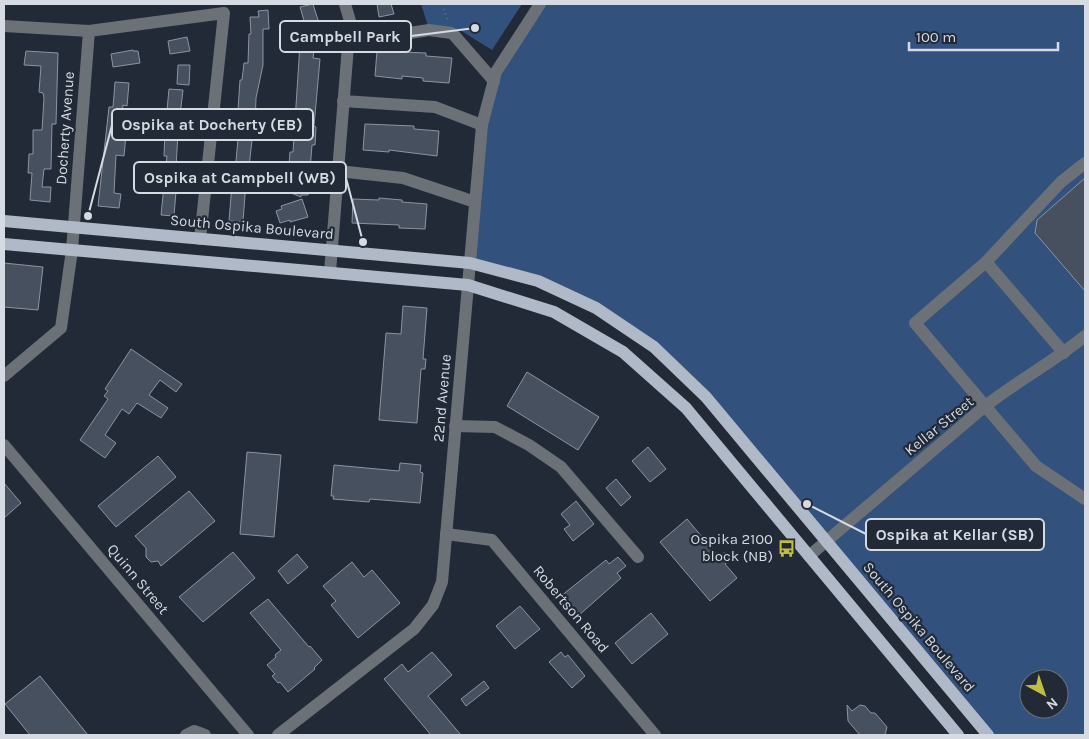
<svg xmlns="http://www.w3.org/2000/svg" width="1089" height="739" viewBox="0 0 1089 739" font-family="Karla,sans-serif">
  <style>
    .green { fill: #33517d; fill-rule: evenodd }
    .building { fill: #47505e; stroke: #8a94a4 }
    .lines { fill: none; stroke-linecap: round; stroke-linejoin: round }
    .path { stroke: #6b737d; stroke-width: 2; stroke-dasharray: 1 4; stroke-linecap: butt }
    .minor { stroke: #6c7178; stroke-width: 12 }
    .major { stroke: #afb9c7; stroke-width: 12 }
    .labels { text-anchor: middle; stroke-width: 4.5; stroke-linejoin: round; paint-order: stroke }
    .street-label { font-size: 15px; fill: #d5dae3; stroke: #212a36 }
    .poi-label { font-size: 15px; fill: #d5dae3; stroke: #212a36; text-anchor: end }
    .leader { fill: none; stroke: #d5dae3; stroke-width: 2 }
    .callout-dot { fill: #d5dae3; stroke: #212a36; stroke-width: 2 }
    .callout { fill: #212a36; stroke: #d5dae3; stroke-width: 2 }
    .callout-label { font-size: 16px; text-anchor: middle; font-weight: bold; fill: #d5dae3 }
  </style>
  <rect width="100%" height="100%" fill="#212a36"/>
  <!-- green -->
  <g class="green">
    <polygon points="421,4 522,4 492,50 460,30 428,26"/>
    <path d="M542 4H1085V735H989L713 407 655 352 597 308 472 263 486 102ZM1029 679H1059V709H1029Z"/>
  </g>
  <!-- building -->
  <g class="building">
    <polygon points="313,4 318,20 313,58 320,59 314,126 316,127 315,145 312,145 308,195 301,195 301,197 276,187 277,185 294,187 295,166 289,166 290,152 293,152 300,44 302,33 304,33 305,24 300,7"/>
    <polygon points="377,4 391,4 394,14 379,17"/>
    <polygon points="268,10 269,29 263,29 263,65 256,98 255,126 258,126 257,140 252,140 249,167 247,167 243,222 229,221 233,172 235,172 238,139 235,138 236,125 237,125 240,80 242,80 244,63 248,63 249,34 251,34 250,17 259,17 258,11"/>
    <polygon points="187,37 190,51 170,54 168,41"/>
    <polygon points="133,50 133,51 138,51 140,63 113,67 111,54"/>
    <polygon points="26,51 58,53 56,124 52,124 51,169 44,169 42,187 51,187 50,202 30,200 32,173 28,173 29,154 33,154 33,130 42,130 44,98 43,93 39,92 41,66 24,65"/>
    <polygon points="377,51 426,53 426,56 452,58 449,83 423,81 423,78 402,76 402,79 375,76"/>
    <polygon points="178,65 190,65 189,85 177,84"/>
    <polygon points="115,82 129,83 127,106 123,105 120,135 126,135 124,156 116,155 114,193 121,194 119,208 98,206 109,107 113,107"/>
    <polygon points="169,89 183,90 178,133 176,167 178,167 174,216 161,215 167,156 164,156 165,130 161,130 162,120 166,121"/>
    <polygon points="365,124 414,126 414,129 439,131 437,156 389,150 389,152 363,150"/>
    <polygon points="1085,178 1085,291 1035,233 1037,220"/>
    <polygon points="379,198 402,200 402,202 427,204 425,229 399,228 399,225 352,223 353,199 379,200"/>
    <polygon points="302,199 308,217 290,222 290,220 280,223 276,211 282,209 281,206"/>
    <polygon points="4,263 43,267 38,310 4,307"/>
    <polygon points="403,306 427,308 423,359 426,359 425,369 421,369 417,423 379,420 386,333 401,334"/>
    <polygon points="131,349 182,384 176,392 160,380 149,395 168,408 161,418 137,403 129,414 122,409 105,435 116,443 105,458 80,440 108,399 104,396 108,391 105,389"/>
    <polygon points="527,372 599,417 578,450 507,406"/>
    <polygon points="648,447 666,469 650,482 632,461"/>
    <polygon points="247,452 281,455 274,537 240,534"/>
    <polygon points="158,456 176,477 116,527 98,506"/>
    <polygon points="400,463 421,465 420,472 423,473 420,503 370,499 369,502 333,499 334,496 331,496 334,465 399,471"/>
    <polygon points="616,479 631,497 621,506 606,488"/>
    <polygon points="4,483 21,503 4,518"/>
    <polygon points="189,491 215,521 161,566 158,561 151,562 146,557 146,548 135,536"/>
    <polygon points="576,501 594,524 573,541 564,529 570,525 561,514"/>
    <polygon points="687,519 719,557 725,552 731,559 725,564 737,578 710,601 660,542"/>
    <polygon points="233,552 255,578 203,622 179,597"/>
    <polygon points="297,554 308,567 288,584 278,571"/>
    <polygon points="618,557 626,566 617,573 621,578 578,616 561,596 606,560 609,564"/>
    <polygon points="352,562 364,577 372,570 400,603 358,638 331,605 336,601 323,586"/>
    <polygon points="268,599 309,647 310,646 322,660 314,668 315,669 288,692 280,682 278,683 272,676 275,674 267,665 276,657 275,655 281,650 250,613"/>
    <polygon points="520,606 540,629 515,649 496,626"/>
    <polygon points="651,613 668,634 632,664 615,643"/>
    <polygon points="432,652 452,675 428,696 461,735 431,735 384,679 402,664 408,672"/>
    <polygon points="561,652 565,657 568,655 585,676 572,688 549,662"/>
    <polygon points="40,676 88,735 30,735 5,704"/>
    <polygon points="484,681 489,688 466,706 461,699"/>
    <polygon points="847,705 852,711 860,705 865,706 871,713 875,713 887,727 885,735 860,735 848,721"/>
  </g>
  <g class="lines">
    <!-- path -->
    <polyline class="path" points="442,4 448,21"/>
    <!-- minor -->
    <g class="minor">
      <polyline points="4,26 89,31 224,13 200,239"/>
      <polyline points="349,28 368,31 404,31 410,33 429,30 451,33 454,35 494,81"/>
      <polyline points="343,101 435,107 482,125"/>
      <polyline points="338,171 403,178 475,202"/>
      <polyline points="986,262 1061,182 1085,163"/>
      <polyline points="330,272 350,21 345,4"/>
      <polyline points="1064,353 986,262 915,323 1036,466 1085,499"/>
      <polyline points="4,376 61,328 72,250 89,31"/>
      <polyline points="455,426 495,427 529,445 561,467 638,557"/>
      <polyline points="4,445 248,735"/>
      <polyline points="446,534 492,540 655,735"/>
      <path d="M809 556 984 407C1017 381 1053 362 1085 336"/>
      <polyline points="186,735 194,731 205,735"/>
      <polyline points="278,735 414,629 433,605 442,582 482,125 496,72 540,4"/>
    </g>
    <!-- major -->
    <g class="major">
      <polyline points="4,221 470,263 538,281 596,308 654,347 706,397 988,735"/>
      <polyline points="4,244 468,285 554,312 623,352 686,408 958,735"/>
    </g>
  </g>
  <!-- icons -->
  <defs>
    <symbol id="bus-bare" viewBox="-9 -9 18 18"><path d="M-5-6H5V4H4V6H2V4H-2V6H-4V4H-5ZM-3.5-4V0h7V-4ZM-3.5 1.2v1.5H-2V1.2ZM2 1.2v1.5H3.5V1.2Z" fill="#c0be41" stroke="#212a36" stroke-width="2.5" paint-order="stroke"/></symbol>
  </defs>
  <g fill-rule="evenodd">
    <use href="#bus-bare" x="774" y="536" width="25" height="25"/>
  </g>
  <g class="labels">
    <!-- street labels -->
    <g class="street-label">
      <text transform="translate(65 128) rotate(-86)" y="5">Docherty Avenue</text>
      <text transform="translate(252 227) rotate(5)" y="5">South Ospika Boulevard</text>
      <text transform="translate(442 398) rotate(-85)" y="5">22nd Avenue</text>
      <text transform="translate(939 426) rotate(-39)" y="5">Kellar Street</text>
      <text transform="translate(138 579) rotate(50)" y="5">Quinn Street</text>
      <text transform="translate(571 609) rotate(50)" y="5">Robertson Road</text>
      <text transform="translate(919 627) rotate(50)" y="5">South Ospika Boulevard</text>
    </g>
    <!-- poi labels -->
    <g class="poi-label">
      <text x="773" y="544">Ospika 2100<tspan x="773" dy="17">block (NB)</tspan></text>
    </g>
  </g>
  <!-- callouts -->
  <path class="leader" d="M475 28L411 36M88 216L112 125M363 242L346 178M807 504L866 534"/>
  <g class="callout-dot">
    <circle cx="475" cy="28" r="5"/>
    <circle cx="88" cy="216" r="5"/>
    <circle cx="363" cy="242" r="5"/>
    <circle cx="807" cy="504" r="5"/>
  </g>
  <g class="callout">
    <rect x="280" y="21" width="131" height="31" rx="5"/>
    <rect x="112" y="109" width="201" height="31" rx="5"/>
    <rect x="134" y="162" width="212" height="31" rx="5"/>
    <rect x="866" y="519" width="178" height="31" rx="5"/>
  </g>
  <g class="callout-label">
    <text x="345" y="42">Campbell Park</text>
    <text x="212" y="130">Ospika at Docherty (EB)</text>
    <text x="240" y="183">Ospika at Campbell (WB)</text>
    <text x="955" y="540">Ospika at Kellar (SB)</text>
  </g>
  <!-- border -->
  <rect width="1089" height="739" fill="none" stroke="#d5dae3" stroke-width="10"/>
  <!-- north arrow -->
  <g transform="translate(1044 694) rotate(140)"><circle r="24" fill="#212a36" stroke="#69707b"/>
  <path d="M0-4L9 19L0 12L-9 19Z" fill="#c0be41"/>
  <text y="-8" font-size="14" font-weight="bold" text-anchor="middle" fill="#d5dae3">N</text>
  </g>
  <!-- scale -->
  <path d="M909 42v8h149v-8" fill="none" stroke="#d5dae3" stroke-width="2.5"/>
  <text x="916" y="42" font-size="15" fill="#d5dae3" stroke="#212a36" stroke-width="4" paint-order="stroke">100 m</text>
</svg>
